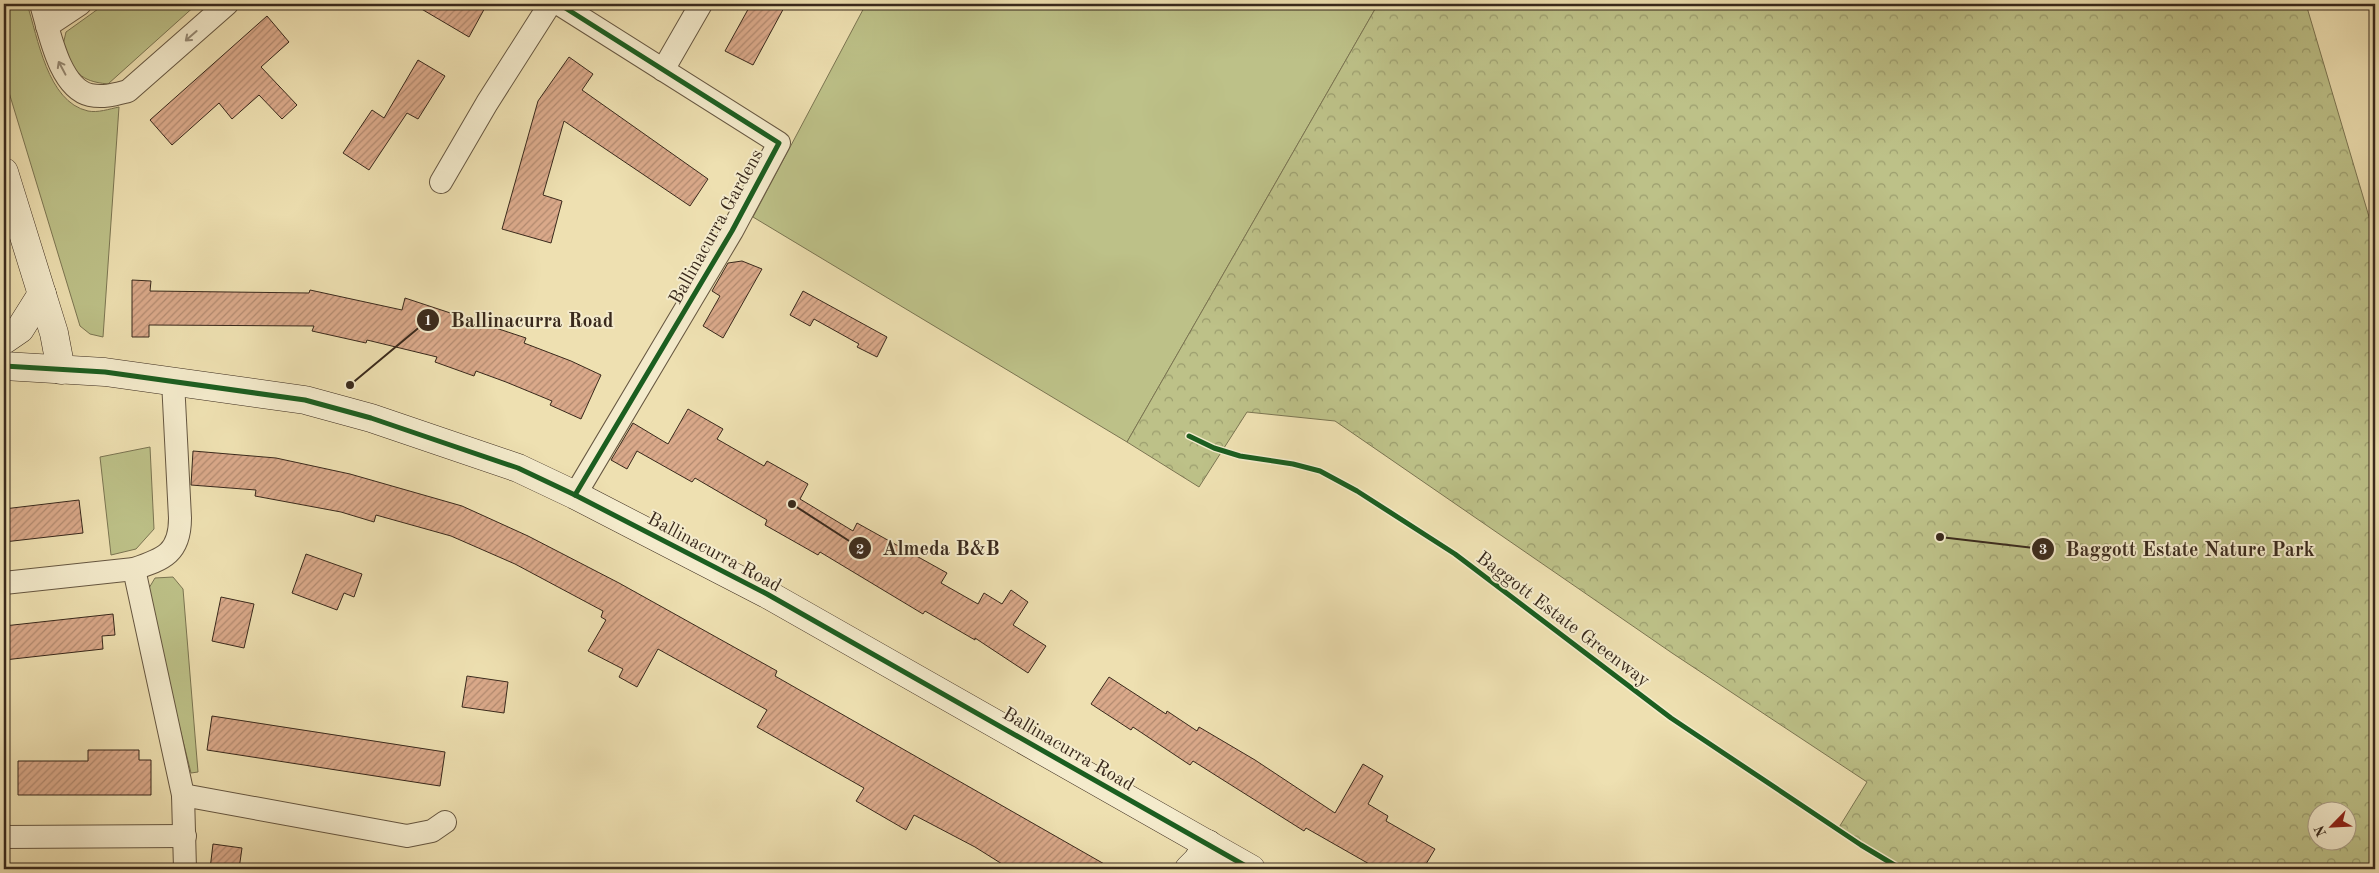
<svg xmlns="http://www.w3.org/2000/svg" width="2379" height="873" viewBox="0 0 2379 873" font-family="'Old Standard TT',serif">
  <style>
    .green { fill: #bdc188; stroke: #7b7552 }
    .forest { fill: url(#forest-crowns); stroke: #7b7552; fill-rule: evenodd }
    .building { fill: url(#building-hatch); stroke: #39291c }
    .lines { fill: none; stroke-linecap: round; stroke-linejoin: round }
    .street-casing { stroke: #665741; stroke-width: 24 }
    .secondary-casing { stroke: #39291c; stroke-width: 29 }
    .street { stroke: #f4ebcc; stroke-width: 22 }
    .secondary { stroke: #f4ebcc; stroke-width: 28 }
    .cycleway-casing { stroke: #f4ebcc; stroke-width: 8 }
    .cycleway { stroke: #1b5e20; stroke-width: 5 }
    .oneway { stroke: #968a74 }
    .labels { text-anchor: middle; stroke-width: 4; stroke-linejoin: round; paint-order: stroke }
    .street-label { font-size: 19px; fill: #39291c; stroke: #f4ebcc }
    .leader { fill: none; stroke: #39291c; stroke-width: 2 }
    .callout-dot { fill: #39291c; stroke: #f4ebcc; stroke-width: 2 }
    .mark-label { font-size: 15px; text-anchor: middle; font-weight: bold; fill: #fff }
    .callout-label { font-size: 20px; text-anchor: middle; font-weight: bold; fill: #39291c; stroke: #f4ebcc; stroke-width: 4; stroke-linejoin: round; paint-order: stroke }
  </style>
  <defs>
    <pattern id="forest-crowns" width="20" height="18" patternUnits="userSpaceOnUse" patternTransform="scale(1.25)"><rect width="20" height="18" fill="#bdc188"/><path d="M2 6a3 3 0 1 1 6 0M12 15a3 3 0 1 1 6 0" fill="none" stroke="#9b9d6e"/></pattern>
    <pattern id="building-hatch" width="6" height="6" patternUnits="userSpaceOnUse" patternTransform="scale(1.25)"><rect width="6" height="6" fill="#daa98a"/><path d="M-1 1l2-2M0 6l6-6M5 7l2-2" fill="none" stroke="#b28a70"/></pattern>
  </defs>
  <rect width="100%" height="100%" fill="#eee0b1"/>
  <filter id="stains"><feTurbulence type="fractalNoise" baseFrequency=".004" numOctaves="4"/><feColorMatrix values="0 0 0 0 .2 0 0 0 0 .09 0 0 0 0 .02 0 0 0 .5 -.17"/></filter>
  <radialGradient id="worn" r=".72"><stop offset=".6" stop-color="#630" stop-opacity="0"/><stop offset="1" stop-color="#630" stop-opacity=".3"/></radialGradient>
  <!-- green -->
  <g class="green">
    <path d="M4 4H27C38 37 47 102 88 111 98 113 109 109 119 107L103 337 90 334 80 326 4 76Z"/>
    <path d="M105 4H197L108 84C78 81 77 72 62 49L66 32Z"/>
    <polygon points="866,4 1378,4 1127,442 753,217"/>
    <polygon points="150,447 154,529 136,549 111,555 100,457"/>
    <polygon points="173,577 183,589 198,772 191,773 146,593 155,578"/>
  </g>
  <!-- forest -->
  <path class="forest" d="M1378 4H2306L2375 237V869H1901L1838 829 1867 782 1672 653 1335 421 1247 412 1199 487 1127 442ZM2316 810H2346V840H2316Z"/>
  <!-- building -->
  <g class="building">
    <polygon points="413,4 487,4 469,37"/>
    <polygon points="751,4 786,4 753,65 725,51"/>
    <polygon points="267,16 289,42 261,67 297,105 282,119 259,95 232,119 219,103 172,145 150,120"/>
    <polygon points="569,57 593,74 582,90 708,179 690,206 564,121 543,195 562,201 551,243 502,229 538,101"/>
    <polygon points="418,60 445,76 418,119 407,113 369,170 343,153 372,110 384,118"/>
    <polygon points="742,261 762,269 723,338 703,326 720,296 712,291 728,263"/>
    <polygon points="132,280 151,281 150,291 309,293 310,290 402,310 405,298 526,338 524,343 571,361 601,375 581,419 550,405 552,401 506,382 476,371 474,376 435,362 437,357 367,340 366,343 312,331 314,326 149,325 149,337 132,337"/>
    <polygon points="803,291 887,337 877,357 857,347 859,344 814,319 810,326 790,315"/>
    <polygon points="688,409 723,429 717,439 764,466 767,461 808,484 800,499 853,531 857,523 947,573 941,583 978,604 984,593 1002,604 1011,590 1028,602 1013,625 1046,646 1028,673 975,638 975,640 925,611 923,614 820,552 818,555 765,525 767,520 695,478 692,482 637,451 627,469 611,460 633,423 668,444"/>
    <polygon points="193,451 276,458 350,474 462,506 528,536 619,583 777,671 775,676 1113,869 1010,869 975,847 914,815 906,830 856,801 864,788 757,727 767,710 658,649 637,687 619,677 623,669 588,651 606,620 601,617 603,611 515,564 451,536 376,515 374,522 341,512 255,496 256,490 191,485"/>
    <polygon points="79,500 83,533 4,542 4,509"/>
    <polygon points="306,554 362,574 354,597 344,593 337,610 292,593"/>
    <polygon points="221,597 254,604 244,648 212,641"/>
    <polygon points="113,614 115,635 102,636 103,649 4,660 4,626"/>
    <polygon points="467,676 508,682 504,713 462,707"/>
    <polygon points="1109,677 1166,714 1167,711 1197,731 1199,727 1255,760 1335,813 1363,764 1383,776 1368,804 1388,816 1386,821 1435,849 1423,869 1378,869 1306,828 1304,831 1193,761 1190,765 1133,727 1131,730 1091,704"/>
    <polygon points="212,716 445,752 440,786 207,750"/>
    <polygon points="88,750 139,750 139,760 151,760 151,795 18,795 18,761 88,761"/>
    <polygon points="213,844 242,848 239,869 210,869"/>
  </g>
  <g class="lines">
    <defs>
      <g id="street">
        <path d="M41 4C49 30 59 88 90 95 104 98 116 94 128 91L227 4"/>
        <polyline points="559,4 779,143 732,231 575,495"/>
        <polyline points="47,26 80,4"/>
        <polyline points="663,70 701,4"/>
        <polyline points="441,182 487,103 550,4"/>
        <polyline points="134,569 183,795 185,869"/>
        <path d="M4 583 134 569C164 559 180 553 180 518L173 381"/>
        <polyline points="183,795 407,836 432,831 445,822"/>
        <polyline points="4,837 185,836"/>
      </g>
      <g id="secondary">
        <polyline points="4,172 54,333 61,370"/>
        <polyline points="4,340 20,329 42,294"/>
        <polyline points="4,366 105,372 305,400 371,418 518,468 575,495 767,594 1251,869"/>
        <polyline points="1189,869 1197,861 1208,844"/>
      </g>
    </defs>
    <!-- street casing -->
    <use href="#street" class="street-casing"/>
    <!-- secondary casing -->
    <use href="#secondary" class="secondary-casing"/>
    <!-- street -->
    <use href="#street" class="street"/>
    <!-- secondary -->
    <use href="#secondary" class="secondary"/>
    <defs>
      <g id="cycleway">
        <polyline points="559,4 779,143 732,231 575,495"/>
        <polyline points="4,366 105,372 305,400 371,418 518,468 575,495 767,594 1251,869"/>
        <polyline points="1189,436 1214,448 1240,456 1293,464 1320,471 1357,491 1455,554 1671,718 1861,845 1901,869"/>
      </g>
    </defs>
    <!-- cycleway casing -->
    <use href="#cycleway" class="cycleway-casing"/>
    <!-- cycleway -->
    <use href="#cycleway" class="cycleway"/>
  </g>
  <!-- one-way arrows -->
  <defs><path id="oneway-shaft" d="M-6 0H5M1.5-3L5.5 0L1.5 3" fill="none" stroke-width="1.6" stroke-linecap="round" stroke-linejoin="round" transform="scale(1.25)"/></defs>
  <g class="oneway">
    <use href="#oneway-shaft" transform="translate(191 36) rotate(139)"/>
    <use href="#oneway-shaft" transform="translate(62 68) rotate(-118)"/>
  </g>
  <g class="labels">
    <!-- street labels -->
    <g class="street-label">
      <text transform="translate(715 226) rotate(-61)" y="7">Ballinacurra Gardens</text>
      <text transform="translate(715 551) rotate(28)" y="7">Ballinacurra Road</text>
      <text transform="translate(1564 618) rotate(37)" y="7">Baggott Estate Greenway</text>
      <text transform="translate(1069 748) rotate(30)" y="7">Ballinacurra Road</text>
    </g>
  </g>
  <!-- callouts -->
  <path class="leader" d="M350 385L428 320M792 504L860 548M1940 537L2043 549"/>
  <g class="callout-dot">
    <circle cx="350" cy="385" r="5"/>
    <circle cx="792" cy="504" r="5"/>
    <circle cx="1940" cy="537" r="5"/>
    <circle cx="428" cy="320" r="12"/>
    <circle cx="860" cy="548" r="12"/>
    <circle cx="2043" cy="549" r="12"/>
  </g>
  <g class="mark-label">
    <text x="428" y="325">1</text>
    <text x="860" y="554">2</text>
    <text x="2043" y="554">3</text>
  </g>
  <g class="callout-label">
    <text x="532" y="327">Ballinacurra Road</text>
    <text x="941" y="555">Almeda B&amp;B</text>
    <text x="2190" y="556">Baggott Estate Nature Park</text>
  </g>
  <!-- margin -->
  <rect width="2379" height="873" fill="none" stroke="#eee0b1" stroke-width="20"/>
  <rect x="5" y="5" width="2369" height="863" fill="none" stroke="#39291c" stroke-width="2.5"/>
  <rect x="10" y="10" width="2359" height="853" fill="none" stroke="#39291c"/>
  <!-- north arrow -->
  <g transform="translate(2332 826) rotate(246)"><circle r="24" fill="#f4ebcc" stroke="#a99d86"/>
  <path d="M0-4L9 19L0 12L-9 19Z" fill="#8f2418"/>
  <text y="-8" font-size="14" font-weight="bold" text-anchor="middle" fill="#39291c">N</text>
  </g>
  <rect width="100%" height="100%" filter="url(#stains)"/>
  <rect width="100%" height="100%" fill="url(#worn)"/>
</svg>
